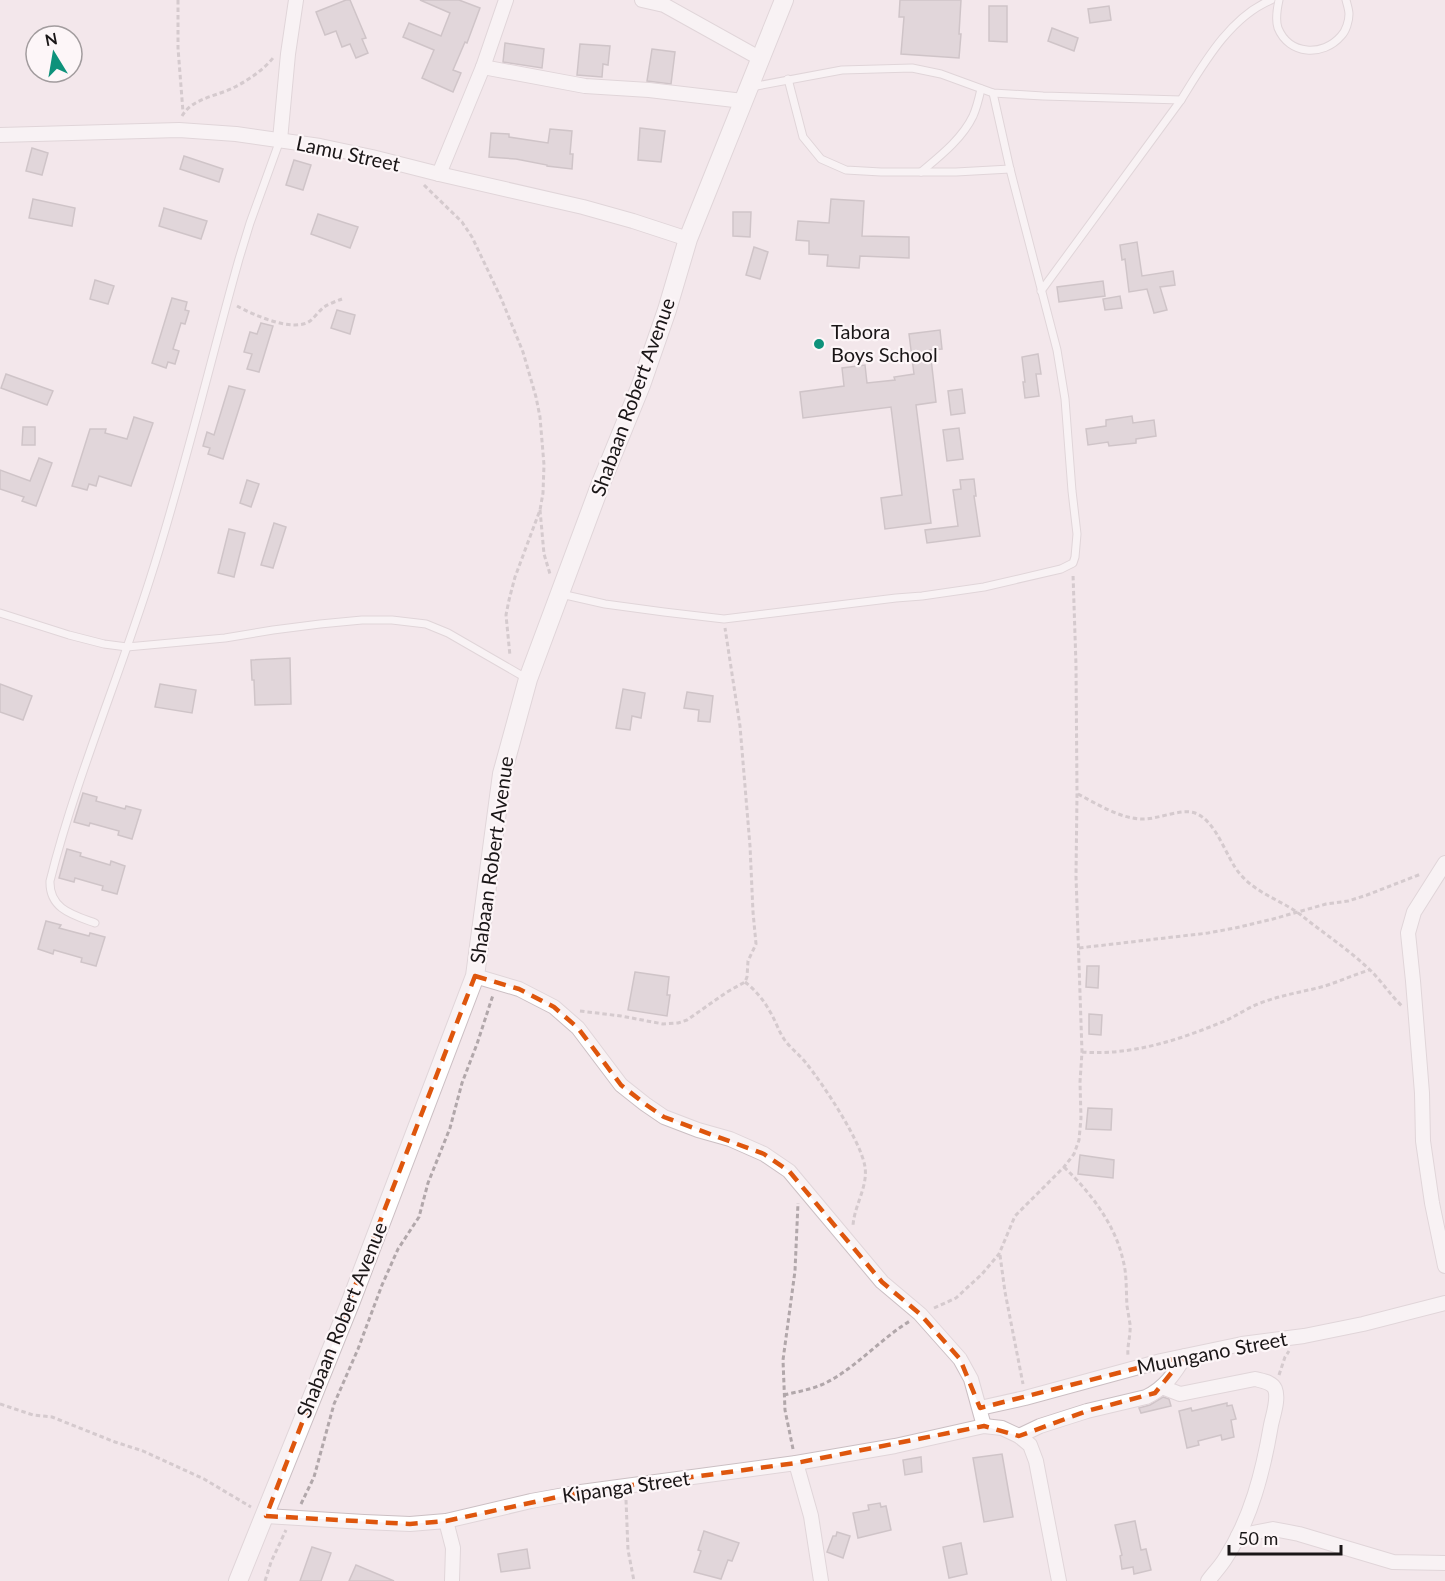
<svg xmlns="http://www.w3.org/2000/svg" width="1445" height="1581" viewBox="0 0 1445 1581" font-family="Lato,sans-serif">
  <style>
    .building { fill: #cdc1c5; stroke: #a59a9e; stroke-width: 1.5 }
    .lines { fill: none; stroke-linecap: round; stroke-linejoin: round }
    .lane-casing { stroke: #cbbfc3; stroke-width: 9 }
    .street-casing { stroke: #cbbfc3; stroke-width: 16 }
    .secondary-casing { stroke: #cbbfc3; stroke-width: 20 }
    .path { stroke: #b1a7aa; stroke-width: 3; stroke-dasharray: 4.5 3; stroke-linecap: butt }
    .lane { stroke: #fff; stroke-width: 7 }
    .street { stroke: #fff; stroke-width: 14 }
    .secondary { stroke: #fff; stroke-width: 18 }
    .marked { fill: none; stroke: #de560d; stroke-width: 4.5; stroke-dasharray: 12 8; stroke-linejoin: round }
    .poi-dot { fill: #0e927b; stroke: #fdf6f8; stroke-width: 2 }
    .labels { text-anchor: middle; stroke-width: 4.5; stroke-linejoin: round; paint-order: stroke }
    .street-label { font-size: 20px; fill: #1a1617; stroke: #fdf6f8 }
    .poi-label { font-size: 20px; fill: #1a1617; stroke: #fdf6f8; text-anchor: start }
  </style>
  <rect width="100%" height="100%" fill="#f3e7eb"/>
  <!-- building -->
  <g class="building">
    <polygon points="346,0 350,0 366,38 362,39 368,53 356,58 350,44 342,47 336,31 325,35 316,12"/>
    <polygon points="420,0 459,0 480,8 467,43 465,42 453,70 461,73 453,92 422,78 434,50 403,37 409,23 441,36 450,13"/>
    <polygon points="900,0 961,0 959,34 961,34 959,58 901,54 904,17 899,17"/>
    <polygon points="989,6 1007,6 1007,42 989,41"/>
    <polygon points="1109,6 1111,20 1090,23 1088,9"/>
    <polygon points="1052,28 1078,38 1074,51 1048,41"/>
    <polygon points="505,43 544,49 542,68 503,62"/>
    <polygon points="580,44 610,46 608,65 603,64 602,77 577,75"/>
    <polygon points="652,49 675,52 671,84 647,81"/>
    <polygon points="640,128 665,131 661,162 638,160"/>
    <polygon points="550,129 572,131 570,154 573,154 572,169 547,166 547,165 516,159 489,157 491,133 509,134 509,137 548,143"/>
    <polygon points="32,148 48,153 42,175 26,171"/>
    <polygon points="184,156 223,169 219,182 180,169"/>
    <polygon points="294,160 311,165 303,190 286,185"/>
    <polygon points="33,199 75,208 72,226 29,218"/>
    <polygon points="831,199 864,201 862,236 909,237 909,258 860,256 859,268 827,266 828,255 809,254 809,241 796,240 798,221 829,223"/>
    <polygon points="164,208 207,221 201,239 159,226"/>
    <polygon points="733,212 751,212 750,237 733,236"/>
    <polygon points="318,214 358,227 350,248 311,234"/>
    <polygon points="1137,242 1142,276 1173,271 1175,285 1160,287 1167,310 1154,313 1147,289 1129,292 1125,259 1122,260 1120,245"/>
    <polygon points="754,247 768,252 760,279 746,275"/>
    <polygon points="95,280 114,286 108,304 90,299"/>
    <polygon points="1103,281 1105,296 1059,302 1057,287"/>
    <polygon points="1120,296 1122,308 1105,310 1103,299"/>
    <polygon points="172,298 187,302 185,310 189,311 185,324 181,323 173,349 179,351 175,364 168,362 166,368 152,363"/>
    <polygon points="337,310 355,315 350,334 331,328"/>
    <polygon points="261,323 273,326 259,372 247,369 252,354 244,352 250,332 257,334"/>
    <polygon points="940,330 942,349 930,350 936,402 916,405 931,523 885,529 881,498 902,495 891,407 803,418 800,392 844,386 842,368 865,365 867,383 895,380 894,377 914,374 909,334"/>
    <polygon points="1038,354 1041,374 1036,374 1039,396 1025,398 1023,382 1025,382 1022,357"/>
    <polygon points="6,374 53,391 47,405 1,388"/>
    <polygon points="229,386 245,390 223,459 208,454 210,448 203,446 207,432 214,435"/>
    <polygon points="962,389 965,413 951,415 948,391"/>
    <polygon points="1132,416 1133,423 1154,420 1156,436 1136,439 1136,443 1109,446 1108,442 1088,445 1086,429 1106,426 1106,420"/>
    <polygon points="134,417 153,423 131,486 99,476 96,486 89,484 87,490 72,486 90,429 106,429 105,433 127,439"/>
    <polygon points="23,427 35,427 35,445 22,445"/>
    <polygon points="959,428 963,459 947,461 943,430"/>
    <polygon points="39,458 52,463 36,506 22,501 24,497 0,489 0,470 30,481"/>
    <polygon points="974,479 976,496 974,496 980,536 927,543 925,530 958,526 953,490 961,489 960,480"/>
    <polygon points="247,480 259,484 251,507 240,503"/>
    <polygon points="274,523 286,527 273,568 261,565"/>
    <polygon points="229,529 245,533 234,577 218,573"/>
    <polygon points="290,658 291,704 255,705 254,680 252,680 251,660"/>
    <polygon points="0,684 32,696 23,720 0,712"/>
    <polygon points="160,684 196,690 192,713 155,707"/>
    <polygon points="623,689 645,693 641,718 632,716 630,730 616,728"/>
    <polygon points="687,692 713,696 710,722 698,721 699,710 684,708"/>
    <polygon points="83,793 97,797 96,801 125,809 126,806 141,810 132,839 118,835 119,831 90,823 89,826 74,822"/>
    <polygon points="67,849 81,853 80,856 110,865 111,861 125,866 117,894 102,890 103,886 75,878 74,882 59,878"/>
    <polygon points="46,921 61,925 59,928 89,936 90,933 105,937 96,966 81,962 82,958 54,950 53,954 38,949"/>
    <polygon points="1087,966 1099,966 1098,988 1086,987"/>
    <polygon points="635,972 669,977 667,995 670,995 667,1016 628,1010"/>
    <polygon points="1089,1014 1102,1015 1101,1035 1089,1034"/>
    <polygon points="1088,1108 1112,1109 1111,1130 1086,1129"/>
    <polygon points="1080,1155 1114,1160 1113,1178 1078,1174"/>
    <polygon points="1163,1397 1169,1399 1171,1406 1141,1413 1139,1408 1150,1405"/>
    <polygon points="1227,1403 1227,1406 1232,1405 1236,1419 1231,1420 1234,1437 1222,1440 1221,1435 1198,1441 1199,1445 1187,1448 1179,1411 1191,1408 1192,1411"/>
    <polygon points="1002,1454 1013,1517 984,1522 973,1458"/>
    <polygon points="921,1457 922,1472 905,1475 903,1460"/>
    <polygon points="880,1503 881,1507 886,1506 891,1530 858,1538 853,1513 869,1510 868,1505"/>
    <polygon points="1135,1521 1141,1550 1146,1549 1151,1570 1134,1574 1133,1567 1122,1569 1120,1556 1122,1555 1115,1525"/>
    <polygon points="704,1531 739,1543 732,1561 728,1560 721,1579 694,1572 701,1551 698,1550"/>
    <polygon points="837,1532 850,1536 843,1558 827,1552 833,1536 836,1536"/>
    <polygon points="961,1543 967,1574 949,1578 943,1547"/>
    <polygon points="312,1547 331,1553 321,1581 300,1581"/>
    <polygon points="527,1549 530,1568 501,1572 498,1554"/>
    <polygon points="356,1565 394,1581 349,1581"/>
  </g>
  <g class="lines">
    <defs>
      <g id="lane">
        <path d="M1279 0C1277 9 1275 19 1278 28 1289 55 1323 57 1341 36 1346 31 1349 21 1349 14 1349 10 1347 4 1346 0"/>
        <polyline points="788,79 803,137 821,159 846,170 881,172 956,172 1010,169"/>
        <polyline points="751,87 842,70 912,68 941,74 993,93 1043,96 1181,100"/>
        <path d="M921 172C940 156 962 139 973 116 977 107 979 98 981 89"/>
        <path d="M1041 291 1181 100C1204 63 1230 17 1271 0"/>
        <polyline points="561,594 605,604 664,612 724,619 896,598 922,596 984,587 1061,569 1073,563 1075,557 1077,534 1072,491 1065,399 1057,350 1010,169 993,93"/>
        <polyline points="0,613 69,635 104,644 127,647 225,638 273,630 320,624 362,620 392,620 426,624 448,633 526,678"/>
        <path d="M95 923C73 915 49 909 50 881 76 778 118 680 150 579 184 474 209 366 239 259L250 223 280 140"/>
      </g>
      <g id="street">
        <polyline points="642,0 664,5 761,59"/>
        <polyline points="483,67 585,86 649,90 743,101"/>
        <polyline points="0,135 179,130 236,134 320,146 372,157 439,174 583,207 633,221 688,239"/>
        <polyline points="280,140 288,54 296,0"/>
        <polyline points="439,174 483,67 506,0"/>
        <polyline points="1445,863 1414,912 1408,933 1413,981 1422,1093 1423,1141 1432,1203 1445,1266"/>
        <polyline points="475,976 519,989 554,1007 578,1028 621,1085 645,1104 664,1117 698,1130 730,1139 764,1154 789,1171 882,1282 920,1314 960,1359 971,1379 984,1426"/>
        <path d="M1162 1387 1180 1394 1255 1379C1263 1381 1272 1382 1275 1389 1279 1399 1273 1415 1271 1425 1263 1472 1251 1519 1225 1559 1220 1567 1213 1574 1208 1581"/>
        <polyline points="980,1408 1025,1398 1161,1361 1242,1344 1304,1336 1363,1324 1445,1303"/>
        <path d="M1019 1436 1040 1426 1087 1411 1146 1397C1164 1389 1175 1373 1185 1356"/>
        <polyline points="796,1463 811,1516 821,1581"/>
        <polyline points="266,1516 364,1522 410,1524 446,1521 531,1501 581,1492 796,1463 895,1446 984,1426 1002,1428 1019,1436 1030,1445 1036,1461 1059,1581"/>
        <polyline points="446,1521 453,1548 452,1581"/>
        <polyline points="1238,1536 1273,1529 1299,1534 1393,1562 1445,1563"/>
      </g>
      <polyline id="secondary" points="238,1581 351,1301 475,976 502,774 528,679 601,483 641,385 667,310 688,239 784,0"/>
    </defs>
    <!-- lane casing -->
    <use href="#lane" class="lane-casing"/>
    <!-- street casing -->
    <use href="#street" class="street-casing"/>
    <!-- secondary casing -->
    <use href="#secondary" class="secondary-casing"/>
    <!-- path -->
    <g class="path">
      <polyline points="178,0 178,48 183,112"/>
      <path d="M182 116C192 98 218 96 235 87 250 79 263 70 273 58"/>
      <polyline points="424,185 462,222 472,237 501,298 523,352 536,397 540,417 544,465 543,493 540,510 515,577 509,600 506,615 510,656"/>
      <path d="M237 306C254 315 293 333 310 321 315 317 319 311 324 307 329 304 336 301 342 299"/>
      <polyline points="540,510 544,554 550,574"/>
      <path d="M1078 794C1097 804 1119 818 1141 819 1157 820 1180 808 1195 813 1217 821 1226 858 1240 874 1257 894 1281 900 1301 915 1323 933 1348 949 1369 969 1381 980 1390 995 1402 1006"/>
      <polyline points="1079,948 1208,933 1235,928 1273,919 1326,904 1348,901 1367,895 1421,874"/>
      <path d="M745 982C755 990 763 999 769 1010 775 1019 778 1030 784 1039 790 1048 799 1054 806 1063 823 1084 861 1141 865 1167 868 1187 854 1206 853 1226"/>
      <polyline points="580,1011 621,1016 663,1024 678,1023 687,1020 727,992 745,982 747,977 748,961 756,944 753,912 750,846 740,726 725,628"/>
      <path d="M1082 1052C1132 1056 1183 1039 1229 1019 1239 1014 1248 1008 1258 1004 1280 995 1303 992 1325 986 1340 981 1354 975 1369 970"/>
      <path d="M1064 1167C1090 1192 1115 1224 1123 1260 1127 1274 1126 1291 1127 1306 1128 1312 1129 1318 1130 1324 1131 1335 1127 1345 1128 1356"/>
      <polyline points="1000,1255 1005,1292 1023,1384"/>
      <polyline points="934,1308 956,1298 982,1274 999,1254 1015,1216 1064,1167 1074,1154 1079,1140 1081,1118 1080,1082 1082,1052 1076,876 1077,794 1076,665 1073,574"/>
      <polyline points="1279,1375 1285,1357 1289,1351"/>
      <path d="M784 1395C796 1392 809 1390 821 1385 852 1372 880 1339 910 1321"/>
      <polyline points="0,1404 33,1415 52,1417 115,1442 143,1451 204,1479 251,1507"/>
      <polyline points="793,1449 785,1410 783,1360 795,1271 798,1203"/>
      <polyline points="626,1500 628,1550 634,1581"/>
      <polyline points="301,1504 314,1477 334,1404 358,1349 382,1285 398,1249 419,1217 428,1183 450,1128 462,1083 477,1044 493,995"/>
      <polyline points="265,1581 271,1562 286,1530"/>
    </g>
    <!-- lane -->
    <use href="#lane" class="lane"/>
    <!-- street -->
    <use href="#street" class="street"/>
    <!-- secondary -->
    <use href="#secondary" class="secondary"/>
  </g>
  <!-- marked area -->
  <path d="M0 0H1445V1581H0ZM475 976 519 989 554 1007 578 1028 621 1085 645 1104 664 1117 764 1154 789 1171 882 1282 920 1314 960 1359 980 1408 1185 1356 1155 1393 1087 1411 1019 1436 984 1426 796 1463 581 1492 446 1521 410 1524 266 1516Z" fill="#f3e7eb" fill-opacity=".55" fill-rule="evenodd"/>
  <path class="marked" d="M475 976 519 989 554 1007 578 1028 621 1085 645 1104 664 1117 764 1154 789 1171 882 1282 920 1314 960 1359 980 1408 1185 1356 1155 1393 1087 1411 1019 1436 984 1426 796 1463 581 1492 446 1521 410 1524 266 1516Z"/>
  <!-- markers -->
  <circle class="poi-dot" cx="819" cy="344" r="6"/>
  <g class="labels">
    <!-- street labels -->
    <g class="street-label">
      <text transform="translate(348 154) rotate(12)" y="7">Lamu Street</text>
      <text transform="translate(633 397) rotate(-70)" y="7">Shabaan Robert Avenue</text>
      <text transform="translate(492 860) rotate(-82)" y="7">Shabaan Robert Avenue</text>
      <text transform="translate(342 1320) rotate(-68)" y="7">Shabaan Robert Avenue</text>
      <text transform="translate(1212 1353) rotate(-11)" y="7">Muungano Street</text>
      <text transform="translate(626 1487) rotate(-8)" y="7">Kipanga Street</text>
    </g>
    <!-- poi labels -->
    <g class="poi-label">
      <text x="831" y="339">Tabora<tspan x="831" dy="23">Boys School</tspan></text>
    </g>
  </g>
  <!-- north arrow -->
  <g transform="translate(54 54) rotate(349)"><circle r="28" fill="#fdf6f8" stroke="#a29c9e" stroke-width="1.5"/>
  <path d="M0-4.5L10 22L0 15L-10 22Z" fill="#0e927b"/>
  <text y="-9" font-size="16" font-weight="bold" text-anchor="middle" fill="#1a1617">N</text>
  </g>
  <!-- scale -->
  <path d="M1229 1545v9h112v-9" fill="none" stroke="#1a1617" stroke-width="3"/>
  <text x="1238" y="1545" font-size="18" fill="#1a1617" stroke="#fdf6f8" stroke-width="4.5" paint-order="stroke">50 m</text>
</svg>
